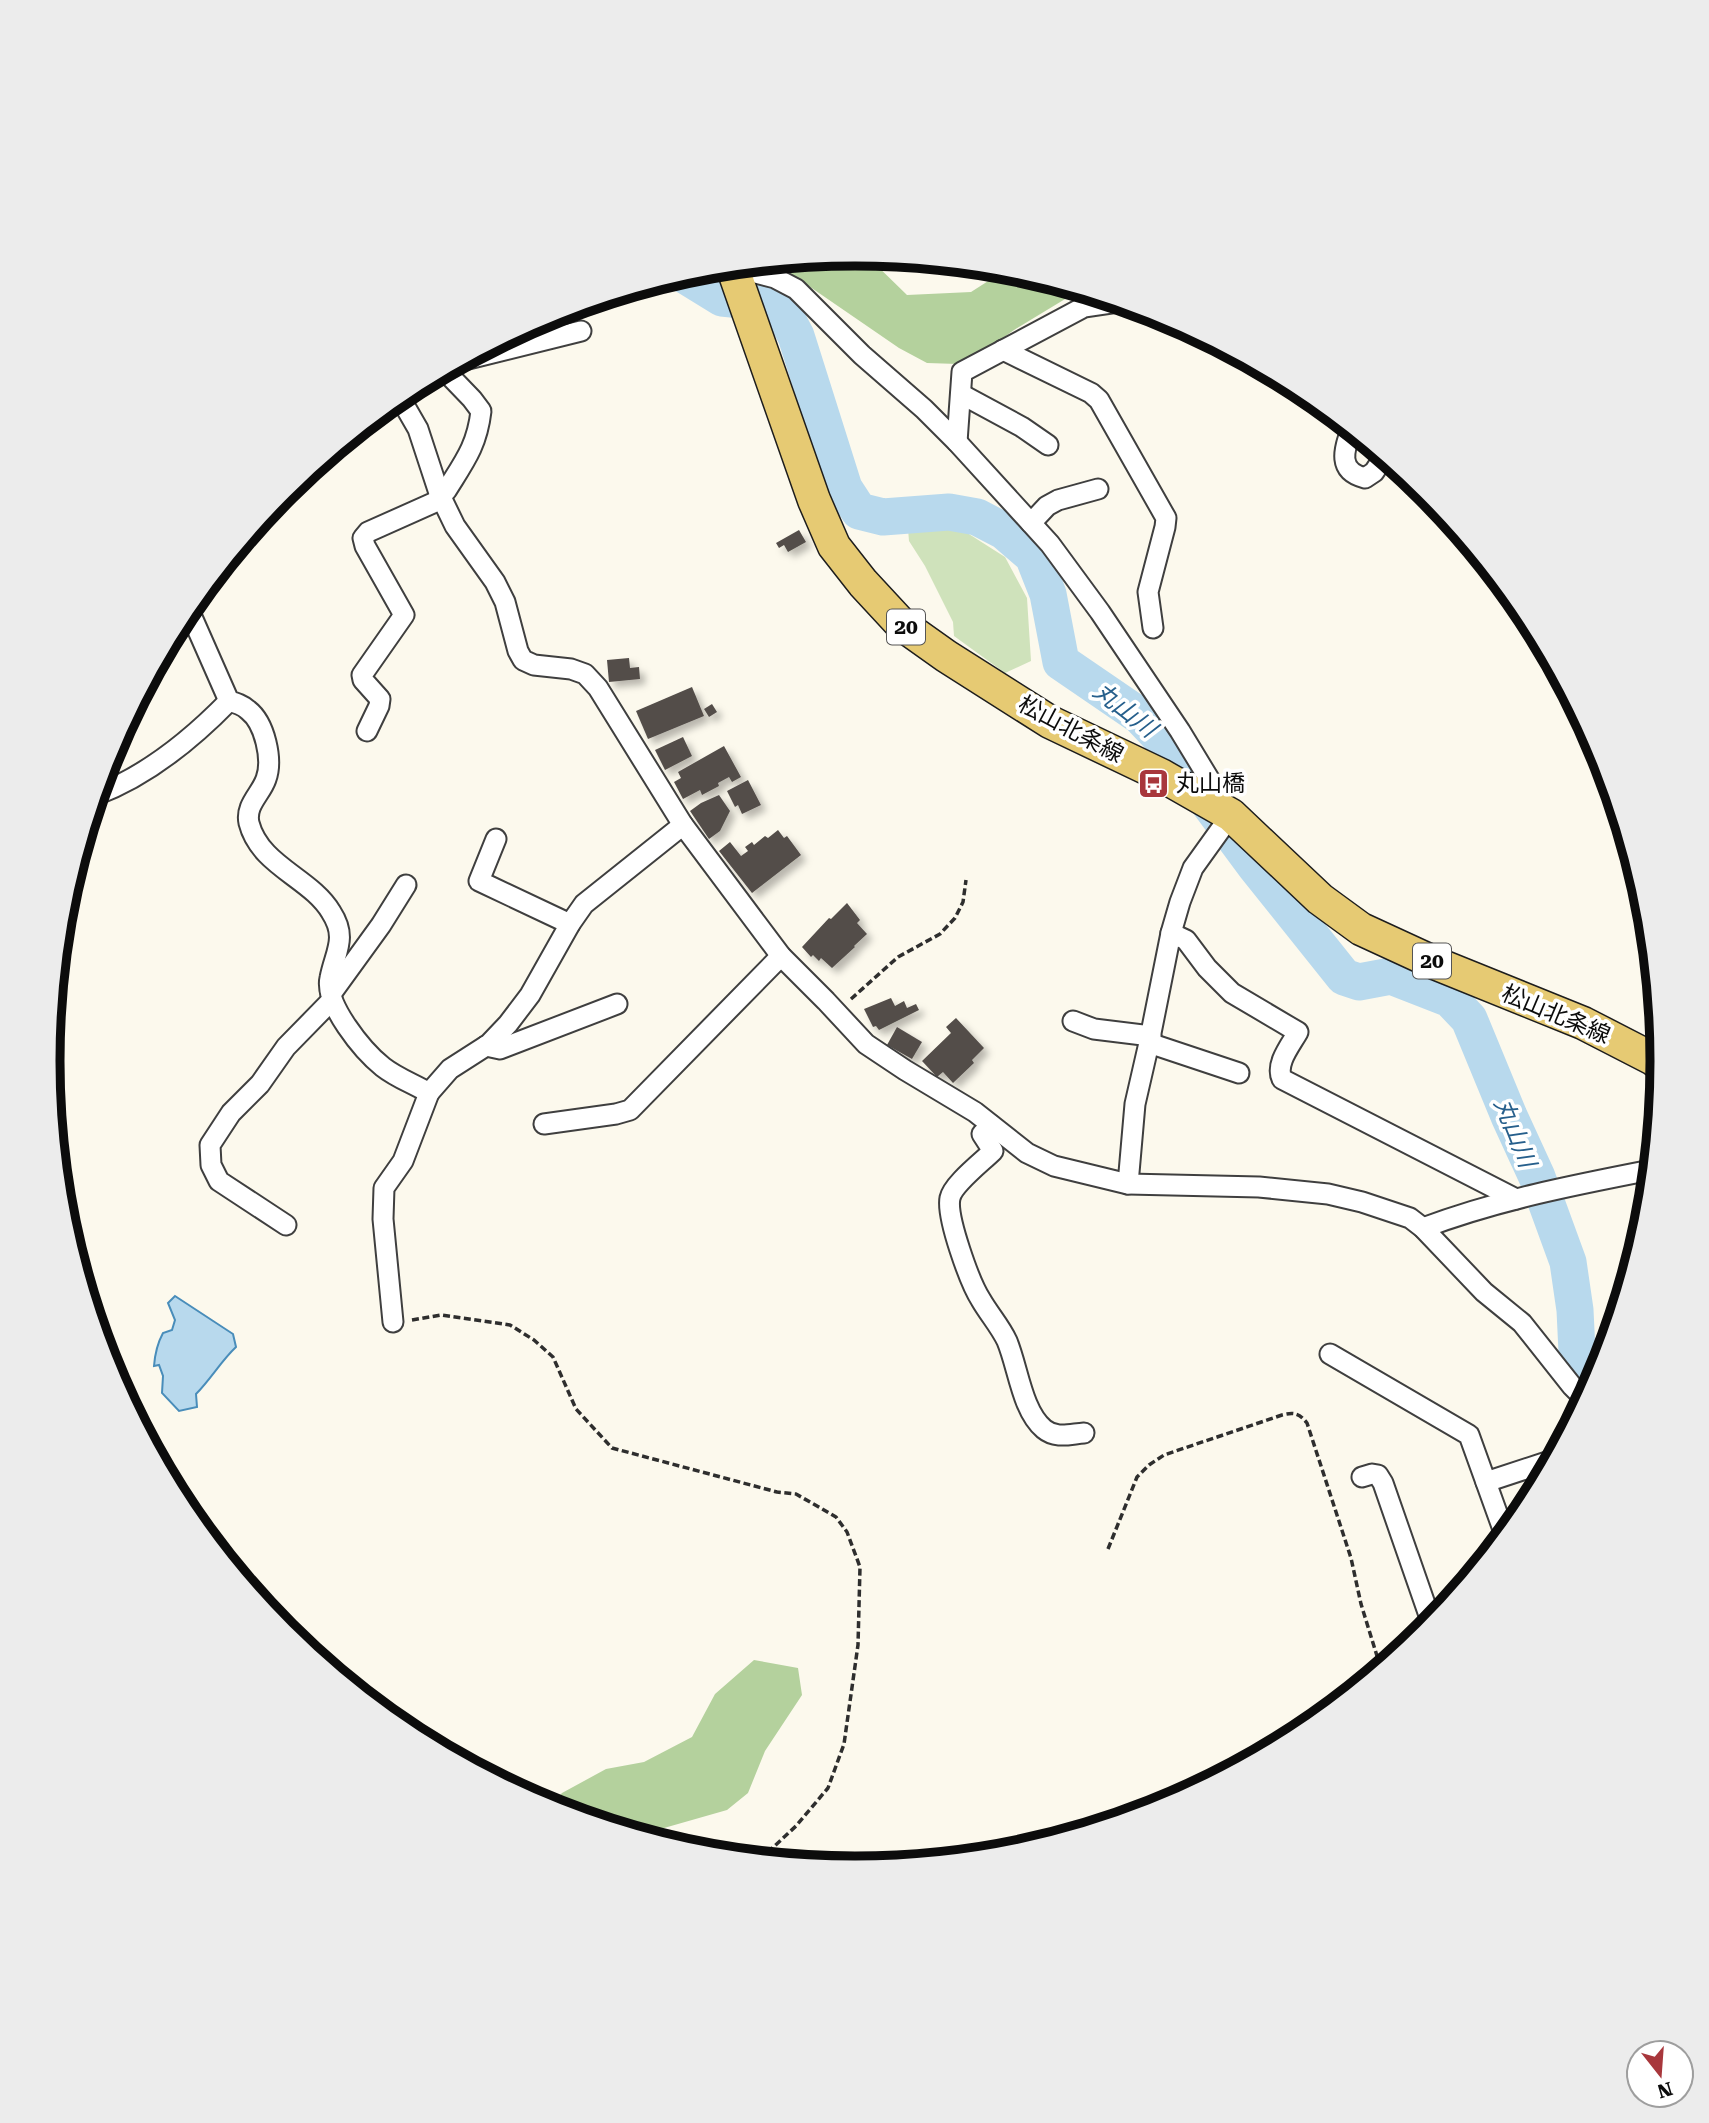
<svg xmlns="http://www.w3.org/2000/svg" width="1709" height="2123" viewBox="0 0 1709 2123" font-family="'Roboto Serif','Noto Sans JP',serif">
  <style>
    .green { fill: #cfe2bb }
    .forest { fill: #b4d19d }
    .water { fill: #b8d9ed; stroke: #498dba; stroke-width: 2 }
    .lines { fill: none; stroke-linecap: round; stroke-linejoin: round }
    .river { stroke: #b8d9ed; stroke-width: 37 }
    .building { fill: #534d49; filter: url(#shadow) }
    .minor-casing { stroke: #3f3f3f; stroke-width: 23 }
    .primary-casing { stroke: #1d1d1d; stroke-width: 35 }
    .path { stroke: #2e2e2e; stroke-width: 3.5; stroke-dasharray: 7 3.5; stroke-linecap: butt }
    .minor { stroke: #fff; stroke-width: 19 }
    .primary { stroke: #e6ca73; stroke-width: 32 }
    .labels { text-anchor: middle; stroke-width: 7; stroke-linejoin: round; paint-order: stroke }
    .shield { fill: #fff; stroke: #555; stroke-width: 2 }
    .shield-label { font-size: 21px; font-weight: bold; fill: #0c0c0c }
    .street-label { font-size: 23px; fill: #0c0c0c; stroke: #fff }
    .poi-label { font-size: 23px; fill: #0c0c0c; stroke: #fff; text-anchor: start }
    .water-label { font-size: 24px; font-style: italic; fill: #265f8c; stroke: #fff }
    .rim { fill: none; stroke: #0c0c0c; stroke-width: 9 }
  </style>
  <defs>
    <filter id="shadow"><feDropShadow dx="5.5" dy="5.5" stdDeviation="3.5" flood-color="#0004"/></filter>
  </defs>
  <rect width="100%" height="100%" fill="#fcf9ed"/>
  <!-- green -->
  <polygon class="green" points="907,517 961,529 1005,557 1027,598 1031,661 1005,673 954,636 953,622 925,566 909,541"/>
  <!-- forest -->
  <g class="forest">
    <polygon points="855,254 866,255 907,295 971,292 1007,269 1080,290 1014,330 985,351 958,364 927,363 899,348 784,269 781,261"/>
    <polygon points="754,1660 798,1668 802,1695 765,1751 748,1793 727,1810 664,1828 645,1838 547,1808 562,1793 606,1769 644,1762 692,1737 715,1694"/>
  </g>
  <!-- water -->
  <path class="water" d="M175 1296 233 1334 236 1347C221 1361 211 1379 196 1394L197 1407 179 1411 162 1393 163 1376 159 1365 154 1366C155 1353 157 1344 163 1333L172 1330 175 1320 168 1303Z"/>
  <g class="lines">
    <!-- river -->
    <polyline class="river" points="683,274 722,298 779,304 796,336 844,488 859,511 883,517 949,512 977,517 1004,531 1033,556 1048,594 1061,662 1140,716 1159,736 1256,867 1344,977 1359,982 1391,976 1450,999 1469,1019 1509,1116 1537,1177 1568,1262 1575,1310 1577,1352 1596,1378"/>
  </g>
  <!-- building -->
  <g class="building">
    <polygon points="799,530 806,542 788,552 784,545 779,548 776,543"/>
    <polygon points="629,658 630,668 639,667 640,679 609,682 607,660"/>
    <polygon points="692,687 704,716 648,739 636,711"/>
    <polygon points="712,704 717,712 709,717 704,709"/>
    <polygon points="683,737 692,756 665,770 655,750"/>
    <polygon points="724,746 741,777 732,782 729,777 718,783 719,786 702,795 700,790 683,799 674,782 681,778 678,772"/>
    <polygon points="748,780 761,805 742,814 738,805 735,807 727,791"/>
    <polygon points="719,795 730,811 720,831 709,839 690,811 701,803"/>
    <polygon points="778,830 784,838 787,836 801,855 752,893 719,851 730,842 741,856 748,851 745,847 752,842 754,845 765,836 768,838"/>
    <polygon points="847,903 860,920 857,923 867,934 854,946 855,947 832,968 821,958 819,961 813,955 811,957 802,947 829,918 831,919"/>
    <polygon points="891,998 895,1006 904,1001 907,1008 916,1004 919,1010 879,1030 876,1026 873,1027 864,1009"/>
    <polygon points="956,1018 984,1048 972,1060 974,1063 953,1083 943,1072 937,1077 922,1061 951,1033 946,1027"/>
    <polygon points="897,1027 922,1042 912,1059 887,1045"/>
  </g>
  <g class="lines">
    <defs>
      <g id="minor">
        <polyline points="733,267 775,278 796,289 862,355 924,409 957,442 1050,544 1100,612 1180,731 1231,815 1193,868 1180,902 1171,933 1149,1043 1135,1104 1128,1184"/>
        <polyline points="1003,350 1091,393 1099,400 1166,518 1165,527 1148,592 1153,628"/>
        <polyline points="460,361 581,331"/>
        <polyline points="961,394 1022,427 1048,445"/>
        <polyline points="399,396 418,429 439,493 455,526 495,582 505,602 518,651 523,660 534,665 571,669 585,674 598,688 683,825 781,956 826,1001 866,1044 905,1070 975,1112 1027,1153 1054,1166 1128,1184 1259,1187 1328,1194 1362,1202 1410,1218 1423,1228 1484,1292 1522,1323 1572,1386 1585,1399"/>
        <path d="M1351 430C1344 450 1337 471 1365 478L1374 472 1384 457"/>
        <polyline points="957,442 962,372 1084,307 1118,302"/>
        <path d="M439 493 446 491C464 462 477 446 481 411L472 399 446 372 447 368"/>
        <polyline points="1031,523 1047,506 1058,500 1098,489"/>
        <path d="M188 608 229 701C236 703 243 705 248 710 265 723 273 760 266 779 261 794 245 805 249 823 260 866 311 878 331 912 348 938 335 952 330 978 324 1004 363 1051 383 1067 397 1078 414 1084 429 1093L450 1069 489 1044 508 1024 530 995 570 924 584 904 683 825"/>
        <polyline points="367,731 379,706 380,699 363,680 362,675 404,615 365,546 363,538 368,532 442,499"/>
        <path d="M96 795C147 776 191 740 229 701"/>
        <polyline points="496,839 479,881 570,924"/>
        <path d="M1171 933 1186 940 1207 968 1232 993 1298 1032C1290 1046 1275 1064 1282 1079L1516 1199"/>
        <polyline points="331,994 381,925 406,885"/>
        <polyline points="1073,1021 1094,1029 1151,1036"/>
        <polyline points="1149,1043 1239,1073"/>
        <polyline points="486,1046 500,1049 617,1004"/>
        <polyline points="544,1124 616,1114 630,1110 781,956"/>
        <path d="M991 1125 982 1134 993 1151C982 1162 953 1184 950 1198 946 1217 970 1283 981 1300 989 1314 1000 1326 1007 1341 1018 1367 1022 1411 1044 1429 1056 1439 1070 1434 1084 1433"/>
        <polyline points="286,1225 219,1181 211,1165 210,1145 231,1113 260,1084 286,1047 332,1000"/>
        <path d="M1423 1228C1497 1200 1574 1185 1651 1170"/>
        <polyline points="393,1322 383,1219 384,1188 403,1161 429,1093"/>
        <polyline points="1330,1354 1469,1435 1505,1535"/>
        <polyline points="1362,1477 1372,1474 1378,1475 1383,1483 1432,1624"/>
        <polyline points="1486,1482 1553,1460"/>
      </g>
      <polyline id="primary" points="732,266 814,500 834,546 863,583 901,624 946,656 1050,722 1161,775 1231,815 1320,899 1361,929 1437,964 1583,1023 1653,1059 1661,1065"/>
    </defs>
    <!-- minor casing -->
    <use href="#minor" class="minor-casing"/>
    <!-- primary casing -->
    <use href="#primary" class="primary-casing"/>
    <!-- path -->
    <g class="path">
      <polyline points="851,999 898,957 940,934 955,918 963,902 966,880"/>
      <polyline points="412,1320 441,1315 510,1325 534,1340 553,1357 576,1409 612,1448 777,1492 796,1494 836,1517 847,1532 860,1567 858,1645 844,1744 828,1788 796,1826 766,1854 757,1859"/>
      <path d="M1108 1549 1137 1477 1149 1465 1164 1455 1282 1415C1294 1412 1299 1413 1307 1423L1351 1558 1361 1604 1381 1669"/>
    </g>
    <!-- minor -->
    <use href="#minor" class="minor"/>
    <!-- primary -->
    <use href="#primary" class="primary"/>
  </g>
  <!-- icons -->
  <defs>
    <symbol id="bus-square" viewBox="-11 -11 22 22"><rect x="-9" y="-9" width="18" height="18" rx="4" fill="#a8373c" stroke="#fff"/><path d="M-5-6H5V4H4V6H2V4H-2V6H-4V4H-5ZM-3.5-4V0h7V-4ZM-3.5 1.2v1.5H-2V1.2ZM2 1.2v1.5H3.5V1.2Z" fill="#fff"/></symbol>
  </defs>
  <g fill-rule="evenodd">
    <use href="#bus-square" x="1136" y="766" width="35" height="35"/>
  </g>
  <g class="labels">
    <!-- shield labels -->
    <g class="shield">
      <rect x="887" y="609.5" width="38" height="35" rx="5"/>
      <rect x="1413" y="943.5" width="38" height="35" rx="5"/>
    </g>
    <g class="shield-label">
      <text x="906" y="634">20</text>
      <text x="1432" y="968">20</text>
    </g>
    <!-- street labels -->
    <g class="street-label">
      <text transform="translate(1071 729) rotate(28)" y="8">松山北条線</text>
      <text transform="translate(1556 1014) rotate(23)" y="8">松山北条線</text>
    </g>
    <!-- poi labels -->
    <g class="poi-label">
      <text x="1176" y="791">丸山橋</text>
    </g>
    <!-- water labels -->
    <g class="water-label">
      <text transform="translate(1125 710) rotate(38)" y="8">丸山川</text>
      <text transform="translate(1515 1133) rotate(68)" y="8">丸山川</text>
    </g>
  </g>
  <!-- crop -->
  <path d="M0 0H1709V2123H0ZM60 1061a795 795 0 1 1 1590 0a795 795 0 1 1-1590 0Z" fill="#ececec" fill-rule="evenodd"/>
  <path class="rim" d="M60 1061a795 795 0 1 1 1590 0a795 795 0 1 1-1590 0Z"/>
  <!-- north arrow -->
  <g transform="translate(1660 2074) rotate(163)"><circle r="33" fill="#ffffff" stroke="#9e9e9e" stroke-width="2"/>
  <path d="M0-5L12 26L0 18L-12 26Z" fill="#a8373c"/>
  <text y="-10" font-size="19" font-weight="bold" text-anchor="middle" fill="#0c0c0c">N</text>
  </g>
</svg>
